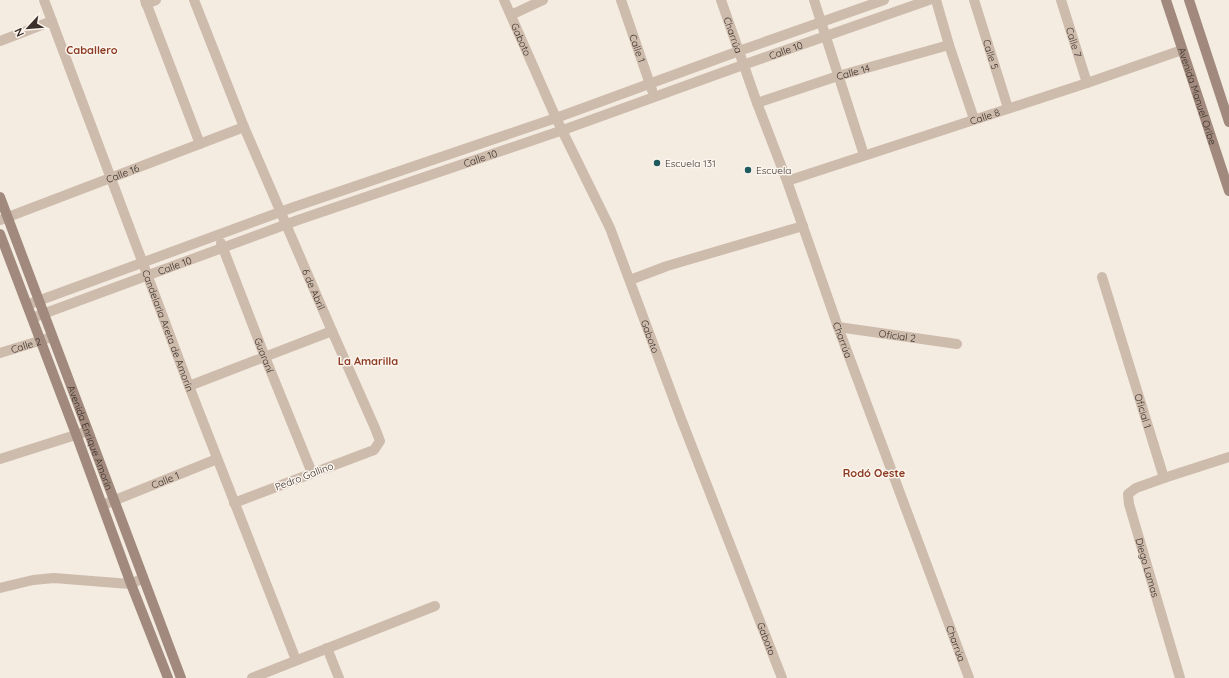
<svg xmlns="http://www.w3.org/2000/svg" width="1229" height="678" viewBox="0 0 1229 678" font-family="Quicksand,sans-serif">
  <style>
    .lines { fill: none; stroke-linecap: round; stroke-linejoin: round }
    .street { stroke: #cdbbac; stroke-width: 10 }
    .secondary { stroke: #a18a7d; stroke-width: 10 }
    .poi-dot { fill: #1f5a5e; stroke: #fbf5ee; stroke-width: 1.5 }
    .labels { text-anchor: middle; stroke-width: 3; stroke-linejoin: round; paint-order: stroke }
    .street-label { font-size: 10px; fill: #3b302b; stroke: #fbf5ee }
    .poi-label { font-size: 10px; fill: #3b302b; stroke: #fbf5ee; text-anchor: start }
    .neighbourhood-label { font-size: 11px; font-weight: bold; fill: #8c3b22; stroke: #fbf5ee }
  </style>
  <rect width="100%" height="100%" fill="#f4ebe1"/>
  <g class="lines">
    <!-- street -->
    <g class="street">
      <path id="s1" d="M44 0 189 386 296 660"/>
      <polyline points="145,0 200,144"/>
      <path id="s2" d="M194 0 244 127 332 331 375 428 380 441 374 450 234 503"/>
      <path id="s3" d="M504 0 556 118 610 228 680 416 782 678"/>
      <path id="s4" d="M621 0 652 90"/>
      <path id="s5" d="M721 0 757 103 787 181 838 327 969 678"/>
      <polyline points="814,0 864,155"/>
      <polyline points="936,0 949,45 974,119"/>
      <path id="s6" d="M974 0 1008 108"/>
      <path id="s7" d="M1061 0 1087 83"/>
      <polyline points="146,4 156,0"/>
      <polyline points="511,15 543,0"/>
      <polyline points="0,41 52,21"/>
      <path id="s8" d="M757 103 838 76 949 45"/>
      <path id="s9" d="M787 181 1087 83 1182 50"/>
      <path id="s10" d="M0 220 244 127"/>
      <path id="s11" d="M221 243 265 357 312 473"/>
      <path id="s12" d="M1102 277 1164 478 1229 457"/>
      <polyline points="630,280 667,266 803,226"/>
      <polyline points="27,305 294,207 556,118 739,51 884,0"/>
      <path id="s13" d="M32 318 298 220 563 130 743 65 929 0"/>
      <path id="s14" d="M838 327 957 344"/>
      <path id="s15" d="M0 353 52 337"/>
      <polyline points="189,386 332,331"/>
      <polyline points="0,459 88,431"/>
      <path id="s16" d="M1164 478 1136 488 1128 494 1129 504 1180 678"/>
      <path id="s17" d="M103 505 217 459"/>
      <polyline points="0,588 33,580 54,578 117,583 131,584 143,578"/>
      <polyline points="327,648 339,678"/>
      <polyline points="252,678 435,606"/>
    </g>
    <!-- secondary -->
    <g class="secondary">
      <path id="s18" d="M1166 0 1229 191"/>
      <polyline points="1189,0 1229,122"/>
      <path id="s19" d="M0 197 181 678"/>
      <polyline points="0,234 76,434 131,584 168,678"/>
    </g>
  </g>
  <!-- markers -->
  <g class="poi-dot">
    <circle cx="657" cy="163" r="4"/>
    <circle cx="748" cy="170" r="4"/>
  </g>
  <g class="labels">
    <!-- street labels -->
    <g class="street-label">
      <text dy="4" stroke="none"><textPath href="#s5" startOffset="37">Charrúa</textPath></text>
      <text dy="4" stroke="none"><textPath href="#s3" startOffset="43">Gaboto</textPath></text>
      <text dy="4" stroke="none"><textPath href="#s7" startOffset="44">Calle 7</textPath></text>
      <text dy="4" stroke="none"><textPath href="#s4" startOffset="51">Calle 1</textPath></text>
      <text dy="4" stroke="none"><textPath href="#s13" startOffset="800">Calle 10</textPath></text>
      <text dy="4" stroke="none"><textPath href="#s6" startOffset="57">Calle 5</textPath></text>
      <text dy="4" stroke="none"><textPath href="#s8" startOffset="101">Calle 14</textPath></text>
      <text dy="4" stroke="none"><textPath href="#s18" startOffset="101">Avenida Manuel Oribe</textPath></text>
      <text dy="4" stroke="none"><textPath href="#s9" startOffset="208">Calle 8</textPath></text>
      <text dy="4" stroke="none"><textPath href="#s13" startOffset="476">Calle 10</textPath></text>
      <text dy="4" stroke="none"><textPath href="#s10" startOffset="131">Calle 16</textPath></text>
      <text dy="4" stroke="none"><textPath href="#s13" startOffset="152">Calle 10</textPath></text>
      <text dy="4" stroke="none"><textPath href="#s2" startOffset="313">6 de Abril</textPath></text>
      <text dy="4" stroke="none"><textPath href="#s1" startOffset="353">Candelaria Areta de Amorín</textPath></text>
      <text dy="4" stroke="none"><textPath href="#s14" startOffset="60">Oficial 2</textPath></text>
      <text dy="4" stroke="none"><textPath href="#s3" startOffset="367">Gaboto</textPath></text>
      <text dy="4" stroke="none"><textPath href="#s5" startOffset="361">Charrúa</textPath></text>
      <text dy="4" stroke="none"><textPath href="#s15" startOffset="27">Calle 2</textPath></text>
      <text dy="4" stroke="none"><textPath href="#s11" startOffset="120">Guaraní</textPath></text>
      <text dy="4" stroke="none"><textPath href="#s12" startOffset="140">Oficial 1</textPath></text>
      <text dy="4" stroke="none"><textPath href="#s19" startOffset="257">Avenida Enrique Amorín</textPath></text>
      <text transform="translate(304 476) rotate(-21)" y="4">Pedro Gallino</text>
      <text dy="4" stroke="none"><textPath href="#s17" startOffset="67">Calle 1</textPath></text>
      <text dy="4" stroke="none"><textPath href="#s16" startOffset="116">Diego Lamas</textPath></text>
      <text dy="4" stroke="none"><textPath href="#s3" startOffset="691">Gaboto</textPath></text>
      <text dy="4" stroke="none"><textPath href="#s5" startOffset="685">Charrúa</textPath></text>
    </g>
    <!-- poi labels -->
    <g class="poi-label">
      <text x="665" y="167">Escuela 131</text>
      <text x="756" y="174">Escuela</text>
    </g>
    <!-- neighbourhood labels -->
    <g class="neighbourhood-label">
      <text x="92" y="54">Caballero</text>
      <text x="368" y="365">La Amarilla</text>
      <text x="874" y="477">Rodó Oeste</text>
    </g>
  </g>
  <!-- north arrow -->
  <g transform="translate(28 28) rotate(244)" stroke="#fbf5ee" stroke-width="3" paint-order="stroke">
  <path d="M0-3L7 15L0 10L-7 15Z" fill="#3b302b"/>
  <text y="-6" font-size="11" font-weight="bold" text-anchor="middle" fill="#3b302b">N</text>
  </g>
</svg>
